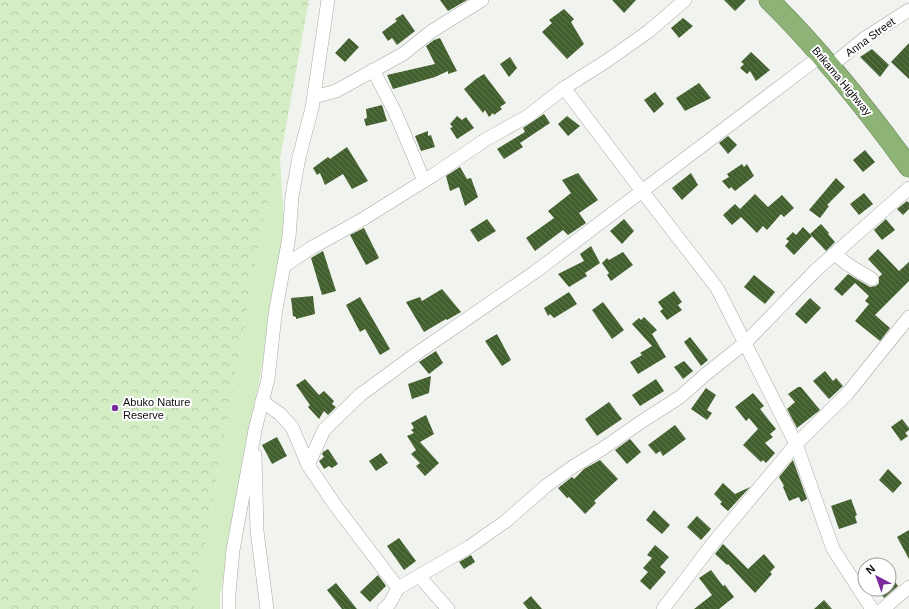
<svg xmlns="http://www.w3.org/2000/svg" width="909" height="609" viewBox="0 0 909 609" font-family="Helvetica,sans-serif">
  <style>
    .green { fill: #d4edc5 }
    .forest { fill: url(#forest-crowns) }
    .building { fill: url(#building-back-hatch) }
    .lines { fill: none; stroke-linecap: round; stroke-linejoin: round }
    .minor-casing { stroke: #a8aaa7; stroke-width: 14 }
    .highway-casing { stroke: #607951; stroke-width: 21 }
    .minor { stroke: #fff; stroke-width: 13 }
    .highway { stroke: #8db376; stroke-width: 20 }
    .poi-dot { fill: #7a2b9c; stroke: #fff; stroke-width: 1.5 }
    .labels { text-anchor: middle; stroke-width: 4; stroke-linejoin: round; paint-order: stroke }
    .street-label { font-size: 11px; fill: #0c0d0c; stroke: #fff }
    .poi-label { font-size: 11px; fill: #0c0d0c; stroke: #fff; text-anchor: start }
  </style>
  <defs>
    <pattern id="forest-crowns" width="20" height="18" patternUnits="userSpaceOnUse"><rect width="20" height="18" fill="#d4edc5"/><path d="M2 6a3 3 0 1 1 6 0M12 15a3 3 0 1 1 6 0" fill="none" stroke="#b5caa8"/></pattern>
    <pattern id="building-back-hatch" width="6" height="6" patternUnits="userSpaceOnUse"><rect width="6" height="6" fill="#425f2e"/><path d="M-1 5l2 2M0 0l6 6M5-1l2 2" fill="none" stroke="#5f7550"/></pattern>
  </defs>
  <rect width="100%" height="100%" fill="#f1f3ef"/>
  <!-- green -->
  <polygon class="green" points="280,159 285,239 220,595 220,609 194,609 263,220"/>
  <!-- forest -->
  <polygon class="forest" points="0,0 309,0 280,159 263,220 194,609 0,609"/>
  <!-- building -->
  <g class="building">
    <polygon points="440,0 467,0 448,11"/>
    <polygon points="612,0 636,0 624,13"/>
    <polygon points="724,0 746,0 735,11"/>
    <polygon points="564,9 574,19 571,22 584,44 567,59 542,32 552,23 549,20"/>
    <polygon points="403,14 415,31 397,45 392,38 388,41 382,32 397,21 395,19"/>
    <polygon points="683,18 693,26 679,38 671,28"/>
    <polygon points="349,38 359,47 345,62 335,53"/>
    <polygon points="440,38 457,71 448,74 448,71 435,77 393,89 387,75 435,64 426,46 434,40"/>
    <polygon points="909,43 909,79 891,62"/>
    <polygon points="872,49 889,65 880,77 860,57"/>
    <polygon points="751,52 770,70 756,81 750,71 747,74 740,68 744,64 741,62"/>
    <polygon points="510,57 517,68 509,77 500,64"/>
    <polygon points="484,74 506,103 500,107 502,109 494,115 493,113 489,117 485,110 483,113 464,89 476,79"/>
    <polygon points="699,83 711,98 685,111 676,98"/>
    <polygon points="655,92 664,104 654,113 644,100"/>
    <polygon points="382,105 387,121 366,126 364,119 367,118 366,109"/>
    <polygon points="544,114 550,123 520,143 523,147 504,159 497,149 525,132 523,128"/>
    <polygon points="457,116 462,120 466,117 474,128 457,139 450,128 453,127 450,124"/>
    <polygon points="567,116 580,126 568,136 558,124"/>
    <polygon points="428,131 428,136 431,135 435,147 421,151 415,136"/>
    <polygon points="728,136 737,145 728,154 719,143"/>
    <polygon points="347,147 368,181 352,189 343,174 325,185 320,173 317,175 313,168 328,157 330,159"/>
    <polygon points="865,150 875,162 863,172 853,160"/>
    <polygon points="742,164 744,167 747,164 754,176 735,191 731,187 729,189 722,181 729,177 727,174"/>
    <polygon points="460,167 467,179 471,178 478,197 465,206 459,187 450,191 446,176"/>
    <polygon points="578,173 598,200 579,213 586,223 568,235 563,230 535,251 526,238 554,218 548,211 571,193 562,180"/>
    <polygon points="691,173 698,185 682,200 672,188"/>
    <polygon points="836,178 845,187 827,205 829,206 820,218 809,210"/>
    <polygon points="864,193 873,204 859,215 850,204"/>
    <polygon points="755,194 768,207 782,195 794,208 784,217 781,214 767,230 763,226 757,233 741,217 732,225 723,215 735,204 740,209"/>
    <polygon points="907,201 909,203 909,209 903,215 897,209"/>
    <polygon points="487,219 496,231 478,242 470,230"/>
    <polygon points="624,219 634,231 622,244 610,231"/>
    <polygon points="886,219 895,230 882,240 874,230"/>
    <polygon points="821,224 829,233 828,234 835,242 826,251 810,234"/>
    <polygon points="803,227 812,236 794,255 785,246 789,241 786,239 793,232 796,235"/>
    <polygon points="364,228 379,258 366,265 350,235"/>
    <polygon points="591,246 600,263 585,273 587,276 569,287 558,274 584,261 580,254"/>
    <polygon points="878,249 899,271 909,262 909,281 875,315 890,328 880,341 855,321 869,304 865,301 869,296 855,283 842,296 834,289 848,274 870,287 876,286 879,283 879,277 882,274 868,259"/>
    <polygon points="323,251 336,291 322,295 311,258"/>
    <polygon points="623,252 633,265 611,281 607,275 609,273 602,263 607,258 609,260"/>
    <polygon points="754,275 775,292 765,304 744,287"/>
    <polygon points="442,289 461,312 447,320 446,319 424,332 406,302 420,297 422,301"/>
    <polygon points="674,291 682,302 678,305 682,310 667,320 660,311 663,309 658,302"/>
    <polygon points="569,292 577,304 554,318 550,314 548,316 544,308"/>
    <polygon points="313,296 315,314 296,319 296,317 293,316 291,298"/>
    <polygon points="360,297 390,349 380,355 365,329 360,332 346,305"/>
    <polygon points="810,298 821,308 806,324 795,314"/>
    <polygon points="603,302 624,330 612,339 592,310"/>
    <polygon points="644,317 657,330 652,334 666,357 638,374 630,362 642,355 640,353 652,346 632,324 639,318 641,320"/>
    <polygon points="497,334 511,360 502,366 485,341"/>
    <polygon points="690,337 708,360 701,366 684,342"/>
    <polygon points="436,351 443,363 429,374 419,362"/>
    <polygon points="684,361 693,371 683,379 674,367"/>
    <polygon points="825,371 833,381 836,378 843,386 829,399 813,381"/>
    <polygon points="431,376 429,393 412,399 408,384"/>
    <polygon points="305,379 319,395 324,391 334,401 332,404 336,407 328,415 324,411 319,419 308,407 310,405 296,385"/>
    <polygon points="656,379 664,391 640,406 632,395"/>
    <polygon points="798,387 801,387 820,410 797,428 787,409 795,402 788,394"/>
    <polygon points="706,388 716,395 707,410 712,413 707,420 691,409"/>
    <polygon points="753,393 764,406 760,409 776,429 770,434 773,437 765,443 775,453 766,463 763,460 761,462 743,445 758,429 749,418 746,421 735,407"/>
    <polygon points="609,402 622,419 597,436 585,419"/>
    <polygon points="426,415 434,434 420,442 439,463 425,476 416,466 420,463 411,454 416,450 407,436 414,433 411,430 414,428 411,423"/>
    <polygon points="902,419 909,428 909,430 905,433 908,436 901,441 891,427"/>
    <polygon points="675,425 686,439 663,456 660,451 656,454 648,445"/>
    <polygon points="277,437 287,456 272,464 262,445"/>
    <polygon points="630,439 641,452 627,464 615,450"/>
    <polygon points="328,449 338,464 332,468 329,466 324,469 319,461 324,457 322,454 323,452"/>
    <polygon points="381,453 388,463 376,471 369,461"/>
    <polygon points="600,460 618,479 594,501 596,503 585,514 569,497 567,498 558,488 572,477 574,479 584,469"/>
    <polygon points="793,460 807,499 801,502 799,497 789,501 783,487 784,486 779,477"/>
    <polygon points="888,469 902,483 893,493 879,480"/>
    <polygon points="723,483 735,494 750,487 728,511 720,504 722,502 714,494"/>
    <polygon points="851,499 857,515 855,516 857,523 839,529 831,506"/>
    <polygon points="654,510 670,525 662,534 646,520"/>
    <polygon points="697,516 711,529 701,540 687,527"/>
    <polygon points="909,530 909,559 897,537"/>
    <polygon points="399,538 416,561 404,570 387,546"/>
    <polygon points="723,544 748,569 764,554 775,567 770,572 772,574 755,593 728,564 727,565 715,554"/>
    <polygon points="655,545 669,557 660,567 666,572 650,590 640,581 648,572 643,568 652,558 647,555"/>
    <polygon points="471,555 475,562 464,569 459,562"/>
    <polygon points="711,570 723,586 725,585 734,597 719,609 694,609 712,595 699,578"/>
    <polygon points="889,573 898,586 884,598 878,589 889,589"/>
    <polygon points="378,575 386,586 370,602 360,592"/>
    <polygon points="336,583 357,609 342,609 327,590"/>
    <polygon points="531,596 542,609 528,609 523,603"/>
    <polygon points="824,600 832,609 814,609"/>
  </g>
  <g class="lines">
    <defs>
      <g id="minor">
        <polyline points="685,0 649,31 608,60 564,88 642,191 717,288 796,444 833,549 872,609"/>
        <polyline points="831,66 865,38 909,10"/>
        <polyline points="373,70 395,112 424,181"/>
        <polyline points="314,97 336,91 403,54 432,31 482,0"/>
        <polyline points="835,254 847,264 872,279"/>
        <polyline points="284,266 311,248 358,222 432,176 485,140 528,116 564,88"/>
        <polyline points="262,401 280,414 292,427 308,465 335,505 398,588"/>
        <polyline points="255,455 257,531 267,609"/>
        <polyline points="308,465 324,430 360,395 416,354 535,272 822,55"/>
        <polyline points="419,576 448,609"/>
        <polyline points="229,609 229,593 233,550 255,430 268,379 275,315 289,237 292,196 299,157 312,108 328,0"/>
        <polyline points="384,609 390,603 398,588 469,547 506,521 546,486 574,466 602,449 644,420 680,397 706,374 745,343 816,270 909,188"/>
        <polyline points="663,609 714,542 796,444 847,394 909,317"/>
        <polyline points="883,609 909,587"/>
      </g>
      <path id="highway" d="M769 0C821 51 866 108 909 167"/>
    </defs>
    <!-- minor casing -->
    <use href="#minor" class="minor-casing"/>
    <!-- highway casing -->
    <use href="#highway" class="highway-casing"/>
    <!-- minor -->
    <use href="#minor" class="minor"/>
    <!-- highway -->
    <use href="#highway" class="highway"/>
  </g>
  <!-- markers -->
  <circle class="poi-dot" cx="115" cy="408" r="4"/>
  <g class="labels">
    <!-- street labels -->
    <g class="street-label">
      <text transform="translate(870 37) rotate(-36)" y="4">Anna Street</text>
      <text transform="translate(842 81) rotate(50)" y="4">Brikama Highway</text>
    </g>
    <!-- poi labels -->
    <g class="poi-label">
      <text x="123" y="406">Abuko Nature<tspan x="123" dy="13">Reserve</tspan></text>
    </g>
  </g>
  <!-- north arrow -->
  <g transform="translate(877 577) rotate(319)"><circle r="19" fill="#ffffff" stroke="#9e9e9e"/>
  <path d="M0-3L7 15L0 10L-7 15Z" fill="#7a2b9c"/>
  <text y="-6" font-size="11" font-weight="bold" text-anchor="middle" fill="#0c0d0c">N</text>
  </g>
</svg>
